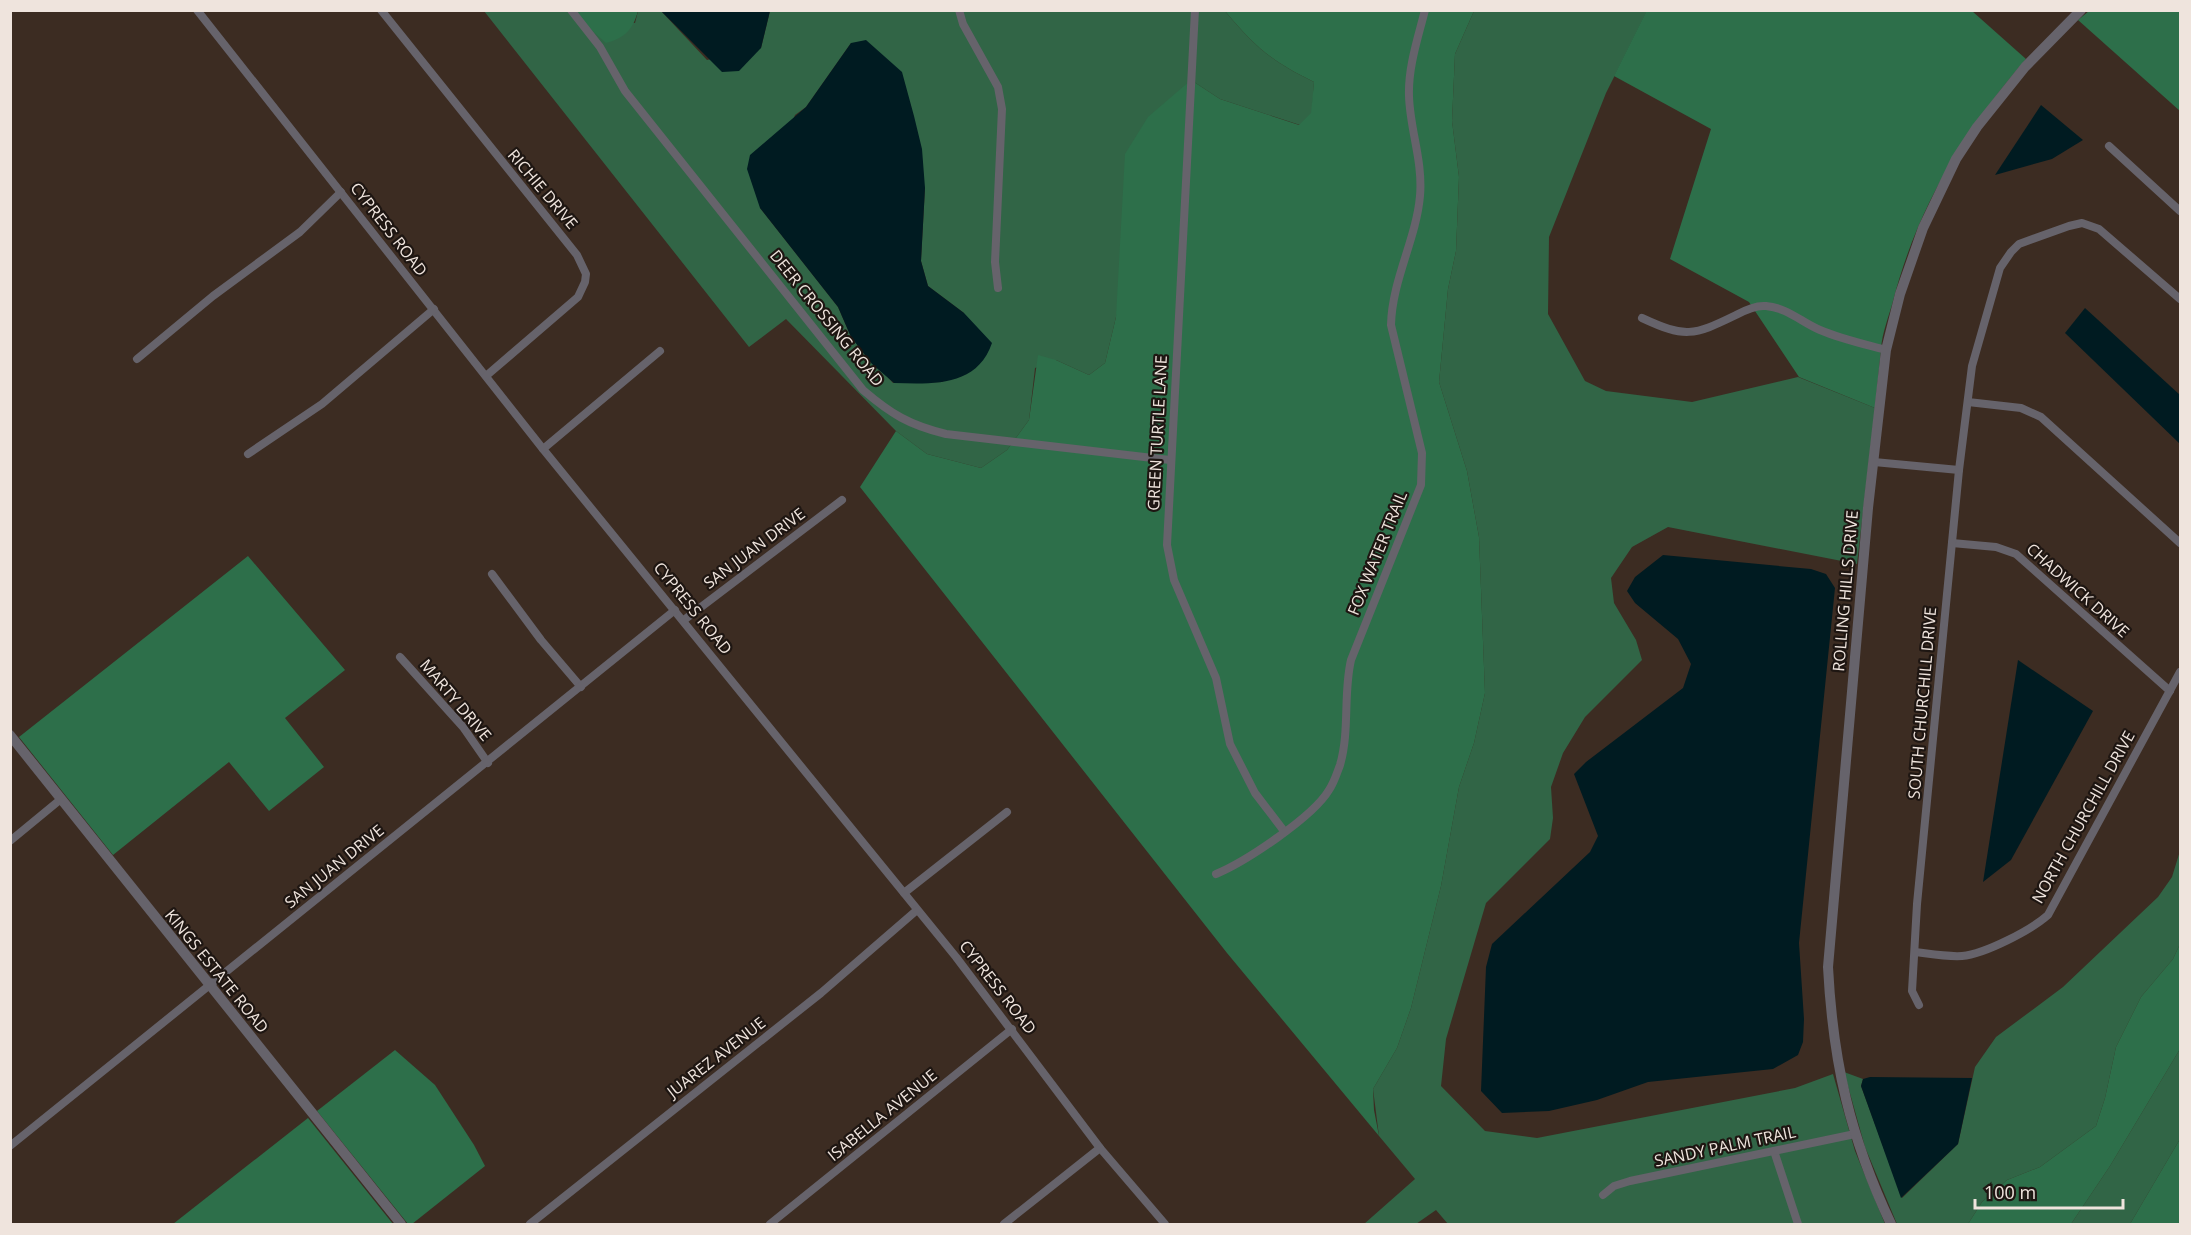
<svg xmlns="http://www.w3.org/2000/svg" width="2191" height="1235" viewBox="0 0 2191 1235" font-family="'Open Sans',sans-serif">
  <style>
    .green { fill: #316546; fill-rule: evenodd }
    .forest { fill: #2d6f4a }
    .water { fill: #001b21 }
    .lines { fill: none; stroke-linecap: round; stroke-linejoin: round }
    .minor { stroke: #66636b; stroke-width: 8 }
    .tertiary { stroke: #66636b; stroke-width: 10 }
    .labels { text-anchor: middle; stroke-width: 4.5; stroke-linejoin: round; paint-order: stroke }
    .street-label { font-size: 16px; fill: #efe4dd; stroke: #1e1612 }
  </style>
  <rect width="100%" height="100%" fill="#3c2c22"/>
  <!-- green -->
  <g class="green">
    <path d="M484 11H574L635 23 638 11H661L707 60 761 48 770 11H1225C1255 47 1271 61 1314 82L1312 113 1300 125 1220 99 1191 80 1116 317 1105 363 1089 375 1056 360 1035 368 1029 420 1007 450 981 468 927 454 896 431 786 319 749 347ZM851 43 925 188 921 261 928 286 964 313 943 382 893 383 851 337 838 307 760 208 795 115 806 107Z"/>
    <polygon points="1474,11 1647,11 1606,93 1549,237 1548,314 1585,381 1606,391 1692,402 1798,377 1875,408 1857,564 1668,527 1632,547 1611,578 1614,603 1636,640 1642,660 1585,717 1563,753 1551,787 1553,818 1550,839 1486,903 1446,1039 1441,1086 1485,1131 1537,1138 1795,1088 1833,1074 1855,1151 1885,1224 1448,1224 1436,1210 1416,1224 1364,1224 1415,1179 1379,1136 1373,1089 1397,1048 1411,1008 1441,886 1459,787 1474,743 1485,693 1479,537 1467,471 1439,382 1448,289 1456,251 1459,177 1452,121 1455,54"/>
    <polygon points="2180,851 2180,944 2173,959 2141,997 2116,1047 2105,1098 2096,1126 2040,1167 2007,1180 1982,1202 1968,1224 1897,1224 1865,1147 1844,1072 1863,1079 1861,1086 1902,1198 1958,1144 1975,1067 1996,1037 2063,987 2158,897 2172,877"/>
    <polygon points="2180,1049 2180,1139 2130,1224 2071,1224 2110,1166"/>
  </g>
  <!-- forest -->
  <g class="forest">
    <path d="M1647 10 1972 11 2026 59C1964 131 1917 208 1893 301 1889 316 1882 333 1881 349 1879 369 1877 389 1875 408L1799 377 1749 302 1670 259 1711 129 1614 76Z"/>
    <path d="M574 11H638C633 29 625 38 606 43L587 26Z"/>
    <path d="M1225 11H1474L1455 54 1452 121 1459 177 1456 251 1448 289 1439 382 1467 471 1479 537 1485 693 1474 743 1459 787 1441 886 1411 1008 1397 1048 1373 1089 1374 1110 1379 1136 1227 953 860 487 896 431 927 454 981 468 1007 450 1029 420 1038 355 1056 360 1089 375 1105 363 1116 317 1125 154 1148 117 1191 80 1220 99 1299 125 1311 113 1314 82C1271 61 1255 47 1225 11Z"/>
    <polygon points="2089,11 2180,11 2180,111 2078,20"/>
    <polygon points="248,556 345,670 285,718 324,767 269,811 229,762 113,855 19,737"/>
    <polygon points="2180,944 2180,1049 2110,1166 2071,1224 1968,1224 1982,1202 2007,1180 2040,1167 2096,1126 2105,1098 2116,1047 2141,997 2173,959"/>
    <polygon points="395,1050 435,1085 474,1145 485,1166 412,1224 408,1224 317,1111"/>
    <polygon points="308,1118 393,1224 173,1224"/>
    <polygon points="2180,1139 2180,1224 2130,1224"/>
  </g>
  <!-- water -->
  <g class="water">
    <polygon points="661,11 770,11 761,48 739,71 722,72"/>
    <path d="M866 40 902 72 914 116 922 149 925 188 921 261 928 286 964 313 992 343C977 387 933 384 894 383L872 364 851 337 838 307 760 208 747 169 750 155 806 107 851 43Z"/>
    <polygon points="2041,105 2083,140 2052,159 1995,175"/>
    <polygon points="2085,308 2180,395 2180,444 2065,333"/>
    <polygon points="1663,555 1811,569 1826,574 1835,588 1799,943 1804,1019 1803,1042 1798,1055 1773,1069 1648,1082 1597,1100 1549,1111 1502,1113 1481,1091 1486,967 1492,944 1590,852 1598,836 1574,774 1586,762 1683,688 1691,664 1678,639 1635,603 1627,591 1635,577"/>
    <polygon points="2018,660 2093,711 2011,860 1983,882"/>
    <polygon points="1870,1077 1972,1078 1958,1144 1901,1198 1861,1086 1863,1079"/>
  </g>
  <g class="lines">
    <!-- minor -->
    <g class="minor">
      <polyline points="197,10 543,449 956,957 1100,1148 1165,1224"/>
      <polyline points="381,10 577,255 586,274 585,282 578,297 486,376"/>
      <path d="M571 10 600 47 625 91 863 390C891 414 909 425 946 434L1170 460"/>
      <polyline points="959,10 963,24 998,87 1002,109 995,262 998,288"/>
      <polyline points="1195,10 1167,545 1174,580 1216,678 1230,744 1255,793 1284,831"/>
      <polyline points="2109,146 2180,211"/>
      <path d="M1642 318C1685 338 1693 336 1736 315 1745 310 1756 305 1766 306 1788 308 1801 322 1820 330 1841 339 1864 344 1886 350"/>
      <polyline points="137,359 213,296 300,232 341,192"/>
      <polyline points="1968,402 2021,408 2041,417 2180,543"/>
      <polyline points="543,449 660,351"/>
      <polyline points="248,454 322,404 434,309"/>
      <polyline points="1874,462 1959,470"/>
      <polyline points="1952,543 1996,547 2016,554 2170,691"/>
      <polyline points="492,574 541,640 581,687"/>
      <polyline points="684,620 842,500"/>
      <polyline points="400,657 463,727 488,763"/>
      <polyline points="10,841 61,799"/>
      <path d="M1216 874C1245 862 1313 817 1329 790 1334 783 1337 773 1340 765 1350 731 1343 694 1351 660L1421 485 1422 453 1391 325C1392 280 1416 240 1420 196 1423 161 1410 130 1409 96 1408 67 1418 38 1425 10"/>
      <polyline points="904,893 1007,812"/>
      <path d="M1915 952C1931 954 1947 957 1962 956 1985 954 2031 930 2048 915L2180 672"/>
      <polyline points="1919,1005 1912,991 1917,904 1959,470 1972,366 2000,268 2011,252 2019,244 2069,226 2082,223 2099,229 2180,299"/>
      <polyline points="10,1146 675,610"/>
      <polyline points="1774,1151 1798,1224"/>
      <polyline points="1603,1195 1614,1186 1630,1181 1855,1134"/>
      <polyline points="530,1224 821,993 917,910"/>
      <polyline points="770,1224 1012,1029"/>
      <polyline points="1004,1224 1100,1148"/>
    </g>
    <!-- tertiary -->
    <g class="tertiary">
      <polyline points="10,735 401,1224"/>
      <path d="M1891 1224C1850 1137 1833 1063 1828 967L1868 508 1886 350 1900 294 1923 228 1956 159 1977 127 2025 67 2081 10"/>
    </g>
  </g>
  <g class="labels">
    <!-- street labels -->
    <g class="street-label">
      <text transform="translate(543 189) rotate(50)" y="6">RICHIE DRIVE</text>
      <text transform="translate(389 229) rotate(52)" y="6">CYPRESS ROAD</text>
      <text transform="translate(827 318) rotate(51)" y="6">DEER CROSSING ROAD</text>
      <text transform="translate(1157 433) rotate(-87)" y="6">GREEN TURTLE LANE</text>
      <text transform="translate(754 548) rotate(-37)" y="6">SAN JUAN DRIVE</text>
      <text transform="translate(1377 553) rotate(-68)" y="6">FOX WATER TRAIL</text>
      <text transform="translate(2078 590) rotate(42)" y="6">CHADWICK DRIVE</text>
      <text transform="translate(1845 591) rotate(-85)" y="6">ROLLING HILLS DRIVE</text>
      <text transform="translate(693 608) rotate(51)" y="6">CYPRESS ROAD</text>
      <text transform="translate(456 700) rotate(50)" y="6">MARTY DRIVE</text>
      <text transform="translate(1922 703) rotate(-85)" y="6">SOUTH CHURCHILL DRIVE</text>
      <text transform="translate(2083 817) rotate(-61)" y="6">NORTH CHURCHILL DRIVE</text>
      <text transform="translate(334 866) rotate(-39)" y="6">SAN JUAN DRIVE</text>
      <text transform="translate(217 971) rotate(51)" y="6">KINGS ESTATE ROAD</text>
      <text transform="translate(998 987) rotate(52)" y="6">CYPRESS ROAD</text>
      <text transform="translate(716 1057) rotate(-38)" y="6">JUAREZ AVENUE</text>
      <text transform="translate(882 1115) rotate(-39)" y="6">ISABELLA AVENUE</text>
      <text transform="translate(1725 1146) rotate(-12)" y="6">SANDY PALM TRAIL</text>
    </g>
  </g>
  <!-- border -->
  <rect width="2191" height="1235" fill="none" stroke="#efe4dd" stroke-width="24"/>
  <!-- scale -->
  <path d="M1975 1199v9h148v-9" fill="none" stroke="#efe4dd" stroke-width="3"/>
  <text x="1984" y="1199" font-size="18" fill="#efe4dd" stroke="#1e1612" stroke-width="4.5" paint-order="stroke">100 m</text>
</svg>
